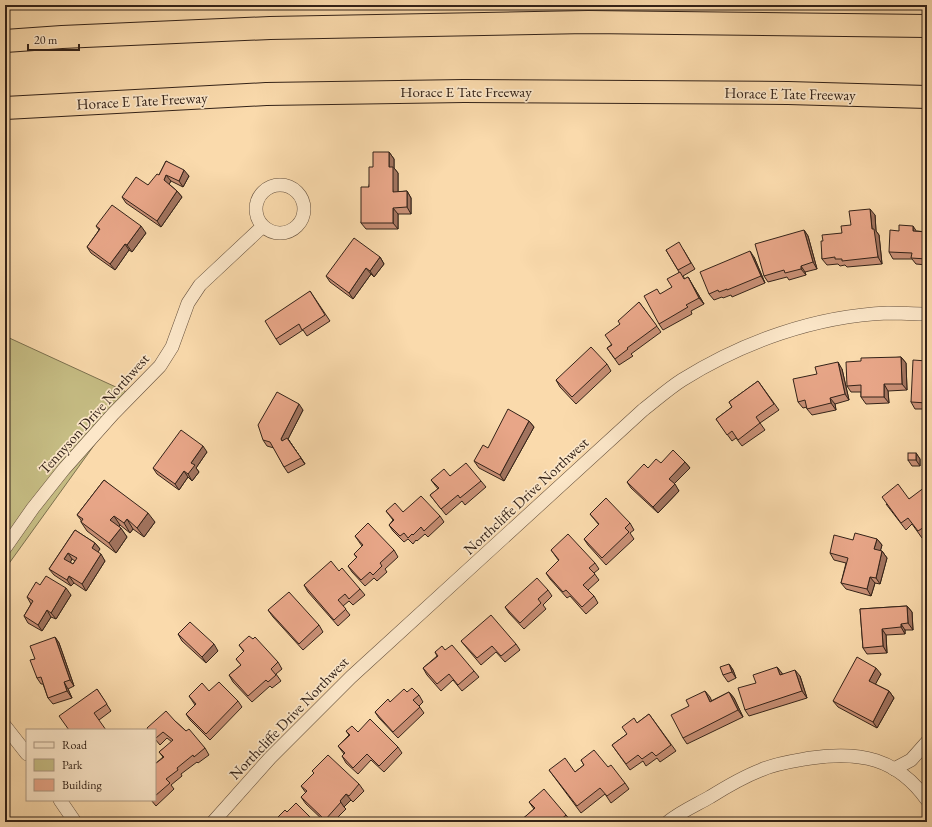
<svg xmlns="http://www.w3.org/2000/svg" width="932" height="827" viewBox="0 0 932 827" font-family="'EB Garamond',serif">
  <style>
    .green { fill: #c6bd84; stroke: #7c704e }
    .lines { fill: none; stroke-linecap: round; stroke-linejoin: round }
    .street-casing { stroke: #65503d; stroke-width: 14 }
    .highway-casing { stroke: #332218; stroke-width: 24 }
    .street { stroke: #fce7c9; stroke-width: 13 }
    .highway { stroke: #fadaac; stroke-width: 22 }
    .wall { fill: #c88f75; stroke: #332218; fill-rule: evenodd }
    .shaded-wall { fill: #a2745f; stroke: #332218 }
    .building { fill: #e8a688; stroke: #332218; fill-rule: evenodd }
    .labels { text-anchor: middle; stroke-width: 3.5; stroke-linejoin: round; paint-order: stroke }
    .street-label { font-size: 15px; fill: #332218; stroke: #fce7c9 }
  </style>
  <rect width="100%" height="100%" fill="#fadaac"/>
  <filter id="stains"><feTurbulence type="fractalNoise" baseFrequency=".005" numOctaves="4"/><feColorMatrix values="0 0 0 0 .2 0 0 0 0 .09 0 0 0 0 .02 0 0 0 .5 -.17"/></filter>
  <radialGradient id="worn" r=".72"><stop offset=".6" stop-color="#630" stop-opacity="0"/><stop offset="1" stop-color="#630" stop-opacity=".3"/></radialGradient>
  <!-- green -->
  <polygon class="green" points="5,336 131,394 5,569"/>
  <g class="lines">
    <defs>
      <g id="street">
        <circle cx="280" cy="209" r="24"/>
        <polyline points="5,548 33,508 64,469 113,414 160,366 172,347 188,303 200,285 262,227"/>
        <polyline points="5,726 27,754"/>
        <polyline points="894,769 911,760 927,742"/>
        <polyline points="60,800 75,822"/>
        <path d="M213 822 270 758 351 677 643 410C656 400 668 389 682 380 743 342 815 316 888 313 901 313 914 314 927 314"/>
        <path d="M668 822C680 812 696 805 710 797 726 787 743 777 761 770 777 763 794 761 811 758 860 751 897 758 927 800"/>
      </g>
      <g id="highway">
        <polyline points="5,41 62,37 270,28 588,22 927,26"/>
        <polyline points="5,108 266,94 464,91 788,93 927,97"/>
      </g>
    </defs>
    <!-- street casing -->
    <use href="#street" class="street-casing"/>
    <!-- highway casing -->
    <use href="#highway" class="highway-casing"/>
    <!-- street -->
    <use href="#street" class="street"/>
    <!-- highway -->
    <use href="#highway" class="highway"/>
  </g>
  <!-- wall -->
  <g class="wall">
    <polygon points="389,152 394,159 394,168 398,173 398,192 407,191 411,198 411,214 398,214 398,229 366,229 361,223 373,167"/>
    <polygon points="166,161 189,176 183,187 171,181 169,184 177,191 182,197 161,227 126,203 122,197 148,185 159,175"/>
    <polygon points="875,215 876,231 879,235 882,264 847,267 845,265 840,266 838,264 827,265 822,259 823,241 842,233 851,225"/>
    <polygon points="96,226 146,233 132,252 129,250 115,270 91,253 87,247 99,230"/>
    <polygon points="804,230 808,236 817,269 805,272 806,275 789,280 787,277 768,282 764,276"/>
    <polygon points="917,231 927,232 927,265 916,264 912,259 893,259 889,252"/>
    <polygon points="683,249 695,269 683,276 685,279 688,277 692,284 704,304 691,311 692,314 663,330 659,324 672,287 679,272 666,250"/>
    <polygon points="380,257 384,264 374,277 371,274 353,299 330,282 326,276"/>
    <polygon points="754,257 765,283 732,297 731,295 723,298 722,297 714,300 709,294"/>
    <polygon points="310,291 330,321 307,336 303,330 280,345 276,339"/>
    <polygon points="639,302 661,332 631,354 633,356 619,365 607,348 611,345 620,324"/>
    <polygon points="901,357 906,363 907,390 888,391 889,403 866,404 861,397 861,392 851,392 847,386 861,361"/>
    <polygon points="927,361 927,409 915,409 911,402"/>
    <polygon points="607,364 611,371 576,404 560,387 556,380"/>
    <polygon points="842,369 849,400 835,404 836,410 812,415 807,409 807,407 803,408 798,402"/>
    <polygon points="758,381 779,410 760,423 765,430 742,446 736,438 732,441 716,419 732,407 729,402"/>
    <polygon points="303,410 288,439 305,464 288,473 284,467 274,448 267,446 263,440"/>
    <polygon points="529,421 534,427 504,481 479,468 474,461"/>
    <polygon points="207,452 196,468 199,472 192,481 188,477 179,490 157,474 153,468"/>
    <polygon points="916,453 920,459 920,466 912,466 908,460"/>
    <polygon points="685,462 690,468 674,484 679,491 658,513 631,488 627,482 648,468 661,463"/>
    <polygon points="450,476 481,481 486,487 465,505 462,501 446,515 430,495 438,489 431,480"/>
    <polygon points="104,480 155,522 144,537 133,529 130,533 120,525 119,526 127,537 116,553 87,531 81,522 81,520 77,515"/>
    <polygon points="927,490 927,534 922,538 912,524 906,530 886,504 909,499"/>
    <polygon points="386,511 403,512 440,516 444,522 428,537 425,534 417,541 416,540 413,544 408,539 404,542 393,531 389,525 393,520"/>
    <polygon points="590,514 630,523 634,530 630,533 634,539 606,565 588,545 584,539 599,525"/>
    <path d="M75 530 95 543 100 549 97 552 105 561 86 591 74 583 71 586 54 575 49 569ZM72 559 75 561 73 564 70 562Z"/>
    <polygon points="355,536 394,550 398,557 385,569 387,572 377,581 374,578 365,586 352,572 348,566 357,558 354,554 362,546"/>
    <polygon points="877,539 882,545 880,551 882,551 887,558 880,584 875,583 871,596 846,589 841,583 846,563 834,560 830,553 853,540"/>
    <polygon points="551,550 595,563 599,569 594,573 599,580 588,590 594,596 598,603 586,614 570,596 567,598 550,579 546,573 559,561"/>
    <polygon points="339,571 360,589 365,595 353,605 349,601 343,606 350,615 338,626 308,592 304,585"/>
    <polygon points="40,585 71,595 56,619 51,617 42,631 28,623 24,616 31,604 27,597"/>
    <polygon points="548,590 552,596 543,605 546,609 524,629 509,613 505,607"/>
    <polygon points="907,606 912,612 913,630 905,630 905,634 886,635 887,653 867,654 863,648 860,609"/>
    <polygon points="268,610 319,625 323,632 303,650 273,617"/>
    <polygon points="178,634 218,651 206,663 182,641"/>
    <polygon points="55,637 59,643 74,686 68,689 72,698 53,704 48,698 43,684 41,684 37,678 35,659"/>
    <polygon points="253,639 278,662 282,669 276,674 281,681 272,688 270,686 252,702 233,682 229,675 241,665 236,659 244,652 239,645"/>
    <polygon points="461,641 516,644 520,650 505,662 496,652 481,665"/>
    <polygon points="445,650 474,671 479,677 462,691 453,680 441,691 427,675 423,668 437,656 435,652"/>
    <polygon points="729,664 733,670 736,678 728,682 723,675"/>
    <polygon points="777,667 782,674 800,676 807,698 749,716 745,710 756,683"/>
    <polygon points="881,674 875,684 889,691 894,698 877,728 838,707 833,701"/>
    <polygon points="97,689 111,711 99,720 69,730"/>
    <polygon points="705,691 711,701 729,692 734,698 743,717 687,744 683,738 689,706"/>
    <polygon points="407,692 419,695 423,702 419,706 424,713 398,738 379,718 375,712"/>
    <polygon points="189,696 238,701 242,707 210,740 190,720 186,714 195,705"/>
    <polygon points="649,714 676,751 660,762 657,758 646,766 643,761 630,770 612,745 627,734 637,723"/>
    <polygon points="175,721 205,748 209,755 198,763 197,762 181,774 182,776 171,785 174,789 156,806 151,800 155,800 155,764 163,757 159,752 172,742 167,738 160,745 155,739 155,730"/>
    <polygon points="346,731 358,732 398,747 402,753 384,772 371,760 358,774 346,763 342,756 344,754 338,746 349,735"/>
    <polygon points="581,760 608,767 625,783 629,789 611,803 605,794 581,813 549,770 575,772 584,765"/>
    <polygon points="312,771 359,784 364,791 353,802 351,800 344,807 346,809 333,822 325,822 306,804 301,797 306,793 301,786 314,773"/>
    <polygon points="529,802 566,815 571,821 570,822 519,822 534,809"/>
  </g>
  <!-- shaded-wall -->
  <g class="shaded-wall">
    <polygon points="389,152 394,159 394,168 398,173 398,198 393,192 389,167"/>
    <polygon points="184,170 189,176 183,187 179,181"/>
    <polygon points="166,175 171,181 168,186 164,180"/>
    <polygon points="177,191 182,197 161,227 157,221"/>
    <polygon points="407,191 411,198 411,214 407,207"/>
    <polygon points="393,208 398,214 398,229 393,223"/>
    <polygon points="870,209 875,215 876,231 879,235 882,264 878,257 872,229"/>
    <polygon points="141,226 146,233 132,252 127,245"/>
    <polygon points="913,226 917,232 913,231"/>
    <polygon points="804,230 808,236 817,269 813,262"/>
    <polygon points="125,244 129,250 115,270 110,264"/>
    <polygon points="750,251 754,257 765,283 761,276"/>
    <polygon points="380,257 384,264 374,277 370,271"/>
    <polygon points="5,262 7,265 5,270"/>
    <polygon points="801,266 805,272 806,275 801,269"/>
    <polygon points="366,268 371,274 353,299 349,293"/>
    <polygon points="688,277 692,284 704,304 699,298"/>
    <polygon points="901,357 906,363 907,390 902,384"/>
    <polygon points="838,362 842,369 849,400 845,394"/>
    <polygon points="884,384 888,391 889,403 884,397"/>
    <polygon points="830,398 835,404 836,410 831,403"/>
    <polygon points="299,404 303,410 288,439 305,464 288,439 282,441 281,439"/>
    <polygon points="529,421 534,427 504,481 500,475"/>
    <polygon points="203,446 207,452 196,468 199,472 192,481 188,474 191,463"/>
    <polygon points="916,453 920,459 920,466 916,460"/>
    <polygon points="685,462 690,468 673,485 669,479"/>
    <polygon points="184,471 188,477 179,490 175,484"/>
    <polygon points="675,484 679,491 658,513 653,507"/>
    <polygon points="148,513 155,522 144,537 137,528"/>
    <polygon points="114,516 120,525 117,529 110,520"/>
    <polygon points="127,519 133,529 130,533 124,523"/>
    <polygon points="121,528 127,537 116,553 109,543"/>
    <polygon points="877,539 882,545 879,556 874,549"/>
    <polygon points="95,543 100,549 96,555 92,548"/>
    <polygon points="882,551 887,558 880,584 876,578"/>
    <polygon points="68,553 72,559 69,565 64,559"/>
    <polygon points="101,554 105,561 86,591 82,584"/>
    <polygon points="69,576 74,583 71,586 67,580"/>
    <polygon points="870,577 875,583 871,596 867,589"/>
    <polygon points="66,588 71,595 56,619 51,613"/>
    <polygon points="907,606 912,612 913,630 908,623"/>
    <polygon points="47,610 51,617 42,631 38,625"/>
    <polygon points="901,624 905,630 905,634 901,627"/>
    <polygon points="882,629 886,635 887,653 883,646"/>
    <polygon points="55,637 59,643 74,686 70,680"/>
    <polygon points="214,644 218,651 206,663 202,657"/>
    <polygon points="729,664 733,670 736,678 732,672"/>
    <polygon points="777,667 782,673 784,681 780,675"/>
    <polygon points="876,668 881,674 874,687 869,681"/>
    <polygon points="795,670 800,676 807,698 802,691"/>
    <polygon points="64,682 68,689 72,698 67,691"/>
    <polygon points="705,691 710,697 715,708 710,702"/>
    <polygon points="889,691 894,698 877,728 873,722"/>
    <polygon points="729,692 734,698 743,717 738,710"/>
    <polygon points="346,794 351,800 344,807 340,801"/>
  </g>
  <!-- building -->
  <g class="building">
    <polygon points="373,152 389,152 389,167 393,167 393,192 407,191 407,207 393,208 393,223 361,223 361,187 369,187 369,167 373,167"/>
    <polygon points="166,161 184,170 179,181 166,175 164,180 177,191 157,221 122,197 136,177 148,185 157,174 159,175"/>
    <polygon points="112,205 141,226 127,245 125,244 110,264 87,247 100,229 96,226"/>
    <polygon points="870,209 872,229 874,229 878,257 842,261 842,259 835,259 835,257 822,259 821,241 823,241 822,235 842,233 841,226 851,225 849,211"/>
    <polygon points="899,225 913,226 913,231 927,232 927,259 911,258 912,253 889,252 890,230 899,231"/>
    <polygon points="804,230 813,262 801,266 801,269 785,273 784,270 764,276 755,244"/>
    <polygon points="354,238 380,257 370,271 366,268 349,293 326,276"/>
    <polygon points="679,242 691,263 678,270 666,250"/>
    <polygon points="750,251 761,276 727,290 727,289 719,292 718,290 709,294 700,272"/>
    <polygon points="680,272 684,279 688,277 699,298 686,305 688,307 659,324 644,296 657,289 660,294 672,287 667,279"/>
    <polygon points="310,291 325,315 302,330 299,324 276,339 265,321"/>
    <polygon points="639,302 657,326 627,348 628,349 615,359 607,348 612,345 605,335 620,324 618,321"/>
    <polygon points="591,347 607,364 572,397 556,380"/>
    <polygon points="901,357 902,384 884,384 884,397 861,397 861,385 847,386 846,362 861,361 861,358"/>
    <polygon points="913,360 927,361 927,403 911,402"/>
    <polygon points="838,362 845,394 830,398 831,403 807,409 805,400 798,402 793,379 817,374 815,367"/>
    <polygon points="758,381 774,404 756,417 760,423 738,440 732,431 727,435 716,419 732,407 729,402"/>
    <polygon points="277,392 299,404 281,439 282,441 287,438 301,458 284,467 270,442 263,440 258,425"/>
    <polygon points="508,409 529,421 500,475 474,461 483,445 488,448"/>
    <polygon points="181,430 203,446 191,463 195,465 188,474 184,471 175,484 153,468"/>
    <polygon points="673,450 685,462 669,479 675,484 653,507 627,482 644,464 648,468 656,459 661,463"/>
    <rect x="908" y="453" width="8" height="7"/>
    <polygon points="466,463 481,481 460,498 458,495 441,509 430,495 439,488 431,480 444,469 450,476"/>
    <polygon points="104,480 148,513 137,528 127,519 124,523 114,516 110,520 121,528 109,543 81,522 83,519 77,515"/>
    <polygon points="898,484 909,499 925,487 927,490 927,525 918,531 908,518 901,523 882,497"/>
    <polygon points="421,496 440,516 424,531 421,527 413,535 412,534 408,538 404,533 400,536 389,525 394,520 386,511 395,503 403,512"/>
    <polygon points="606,498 630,523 625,528 629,532 602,558 584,539 599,524 590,514"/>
    <polygon points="368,523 394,550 380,563 382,566 373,575 370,572 361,580 348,566 357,557 354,554 363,545 355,536"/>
    <path d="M75 530 95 543 92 548 101 554 82 584 69 576 67 580 49 569ZM68 553 77 558 73 564 64 559Z"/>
    <polygon points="855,533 877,539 874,549 882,551 876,578 870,577 867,589 841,583 848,558 830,553 834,535 853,540"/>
    <polygon points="568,534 595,563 589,568 595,574 583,585 594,596 582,607 566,590 563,592 546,573 559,560 551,550"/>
    <polygon points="331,561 339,571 342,568 360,589 349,599 345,594 338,600 346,609 334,620 304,585"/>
    <polygon points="46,576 66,588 51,613 47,610 38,625 24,616 33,601 27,597 36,582 40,585"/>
    <polygon points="537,578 548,590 538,599 541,603 520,623 505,607"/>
    <polygon points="289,592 319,625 299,644 268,610"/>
    <polygon points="907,606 908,623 901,624 901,627 882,629 883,646 863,648 860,609"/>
    <polygon points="491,615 516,644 501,656 492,646 477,658 461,641"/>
    <polygon points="190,622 214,644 202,657 178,634"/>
    <polygon points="249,636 253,639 255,637 278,662 271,669 276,675 268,682 266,680 248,696 229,675 241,665 236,659 244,651 239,645"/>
    <polygon points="55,637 70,680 64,682 67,691 48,698 41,677 37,678 30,660 35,659 30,646"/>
    <polygon points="452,645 474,671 458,685 449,674 437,684 423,668 438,656 435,652 442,646 445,650"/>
    <polygon points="857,657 876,668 869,681 889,691 873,722 833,701"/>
    <polygon points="729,664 732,672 723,675 720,667"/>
    <polygon points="777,667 780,675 795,670 802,691 745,710 738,688 756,683 753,675"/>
    <polygon points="219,682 238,701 206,734 186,714 196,704 189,696 202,683 209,691"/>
    <polygon points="412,688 419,695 413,700 420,707 393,732 375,712 388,699 390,702 404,689 407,692"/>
    <polygon points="97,689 107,704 94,713 106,730 69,730 59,716"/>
    <polygon points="705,691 710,702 729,692 738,710 683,738 671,715 689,706 686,700"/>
    <polygon points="166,711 175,721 186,731 189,729 205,748 194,757 193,755 177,768 178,770 166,779 170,783 155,796 155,764 164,757 159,752 173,740 163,732 156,738 155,737 155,730 148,730 147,728"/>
    <polygon points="649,714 671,745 656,756 652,752 642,759 638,755 626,764 612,745 627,734 622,727 634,718 637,723"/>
    <polygon points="370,719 398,747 379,766 367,754 353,768 342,756 345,753 338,746 350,735 346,731 352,726 358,732"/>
    <polygon points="594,750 608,767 611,765 625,783 607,796 600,788 577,806 549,770 565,758 575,772 584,765 581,760"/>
    <polygon points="328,755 359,784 349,796 346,794 340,801 341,802 325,820 301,797 307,791 301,786 314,773 312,771"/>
    <polygon points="544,789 566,815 558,822 519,822 535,808 529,802"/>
    <polygon points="296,803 315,822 273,822 285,810 287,812"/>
    <rect x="761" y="819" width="18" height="3"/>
  </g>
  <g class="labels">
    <!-- street labels -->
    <g class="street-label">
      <text x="466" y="97">Horace E Tate Freeway</text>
      <text transform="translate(790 94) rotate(1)" y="5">Horace E Tate Freeway</text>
      <text transform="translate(142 101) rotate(-3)" y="5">Horace E Tate Freeway</text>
      <text transform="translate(94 414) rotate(-48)" y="5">Tennyson Drive Northwest</text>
      <text transform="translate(526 496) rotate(-43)" y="5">Northcliffe Drive Northwest</text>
      <text transform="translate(289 718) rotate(-46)" y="5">Northcliffe Drive Northwest</text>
    </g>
  </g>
  <!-- margin -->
  <rect width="932" height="827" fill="none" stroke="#fadaac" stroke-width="20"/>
  <rect x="6" y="6" width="920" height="815" fill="none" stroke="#332218" stroke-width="2"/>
  <rect x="10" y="10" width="912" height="807" fill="none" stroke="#332218"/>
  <!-- legend -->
  <rect x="26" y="729" width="130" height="72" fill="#fce7c9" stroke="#ac9882"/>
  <rect x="34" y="742" width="20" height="6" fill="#fce7c9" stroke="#ac9882"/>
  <text x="62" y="749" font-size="12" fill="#332218">Road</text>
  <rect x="34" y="759" width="20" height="12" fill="#c6bd84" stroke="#ac9882"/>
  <text x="62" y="769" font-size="12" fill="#332218">Park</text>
  <rect x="34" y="779" width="20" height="12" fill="#e8a688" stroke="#ac9882"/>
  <text x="62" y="789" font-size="12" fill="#332218">Building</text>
  <!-- scale -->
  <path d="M28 44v6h51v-6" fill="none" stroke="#332218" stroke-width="2"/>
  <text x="34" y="44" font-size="12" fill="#332218" stroke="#fce7c9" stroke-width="3" paint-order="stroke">20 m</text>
  <rect width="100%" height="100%" filter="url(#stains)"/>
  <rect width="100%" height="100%" fill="url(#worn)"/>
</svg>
